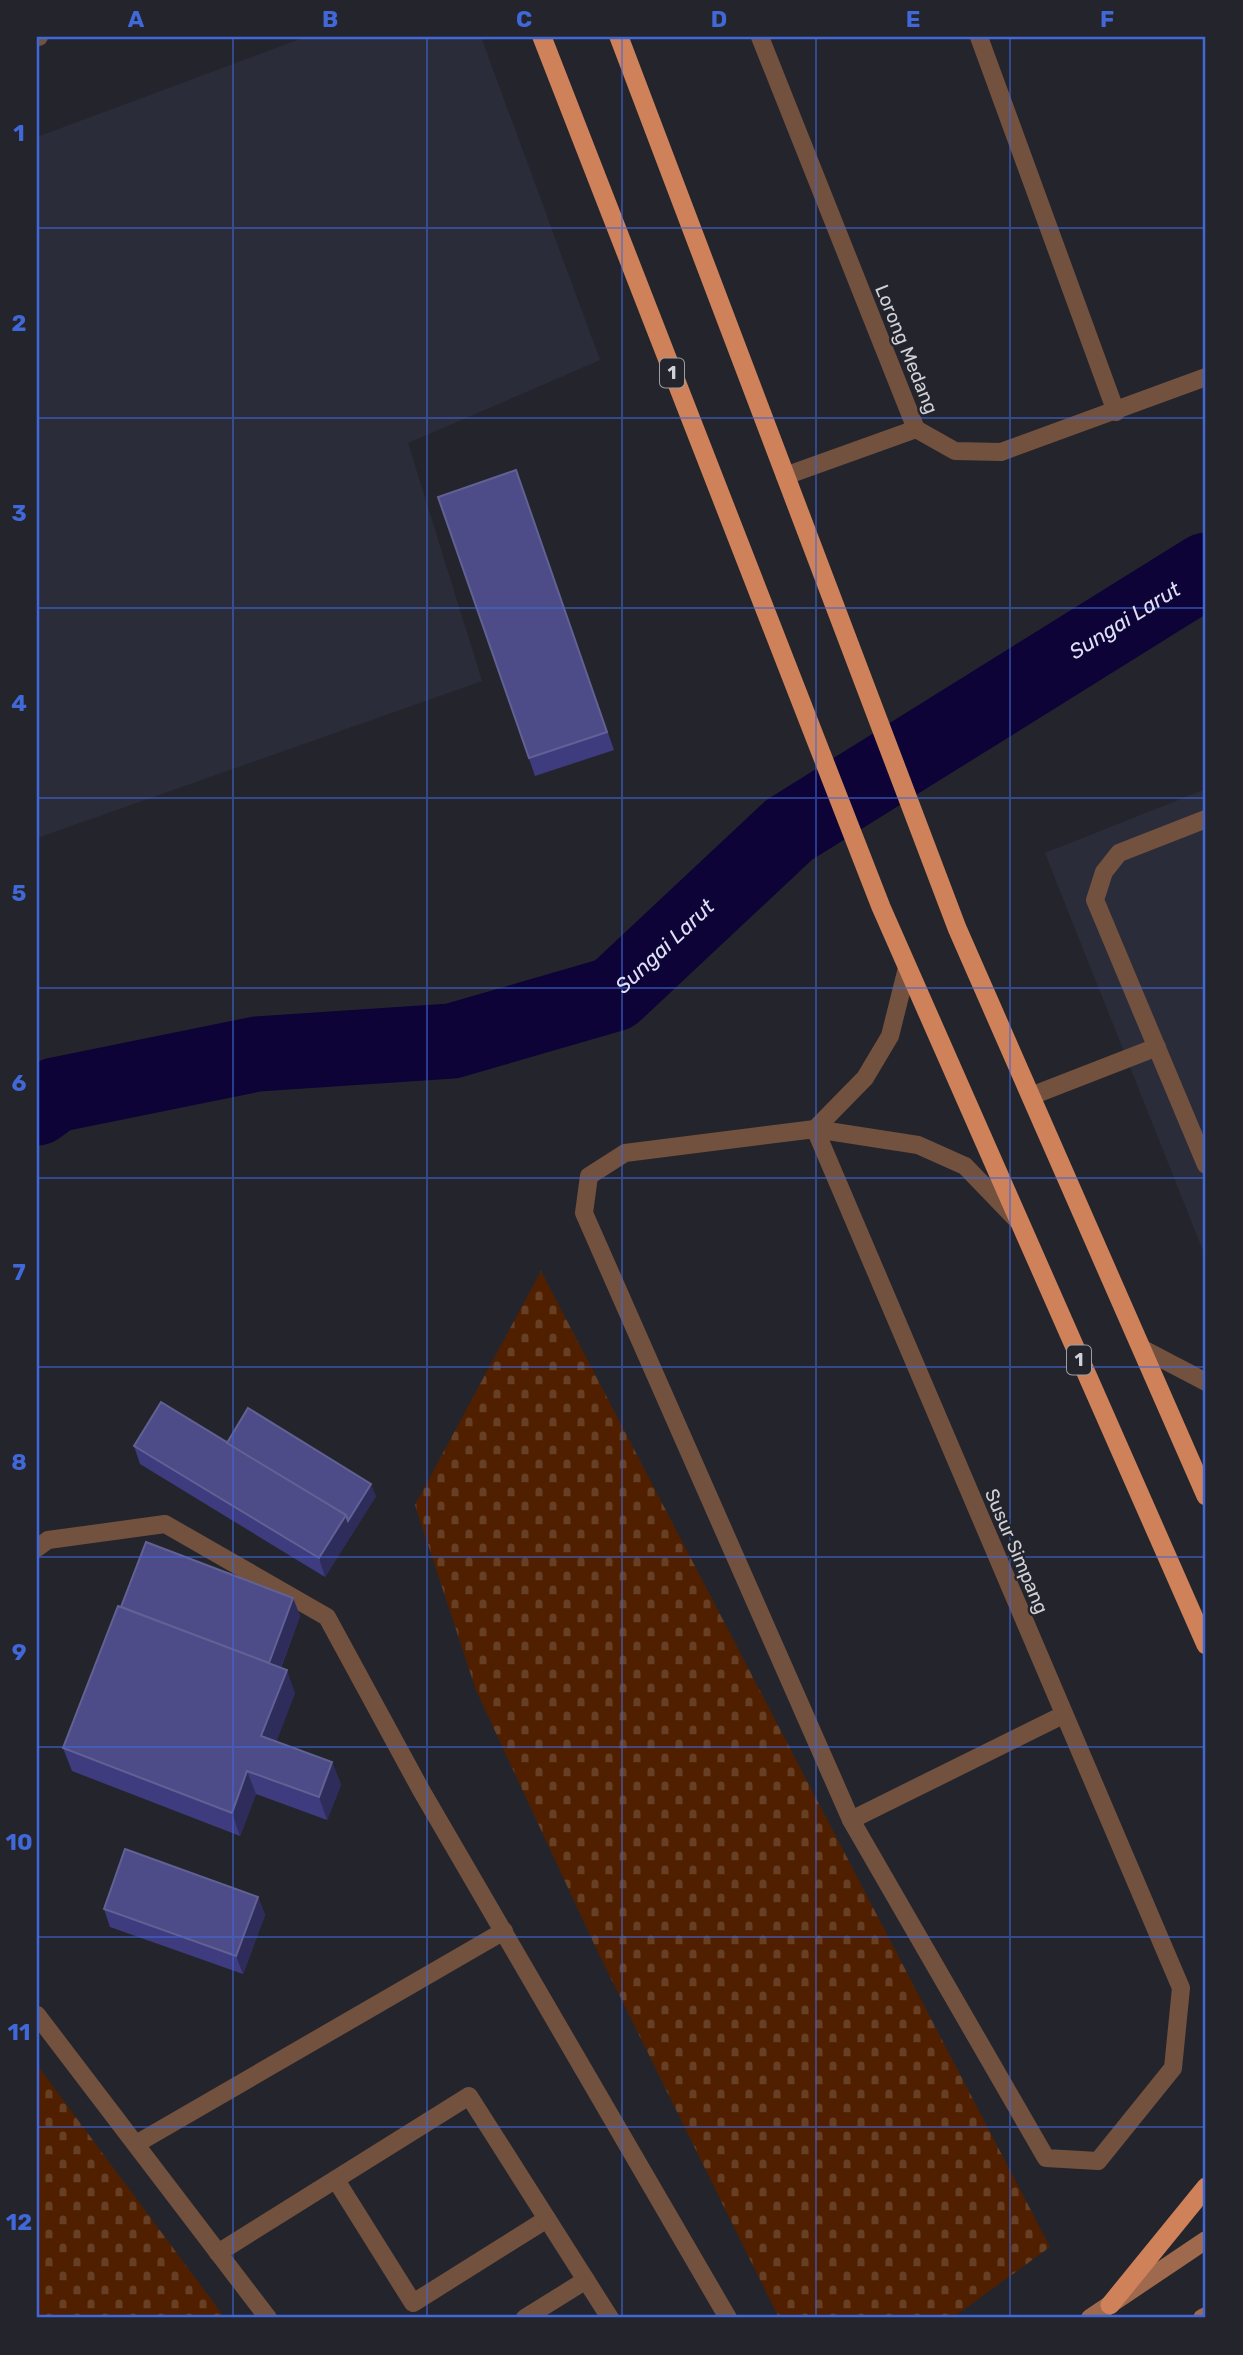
<svg xmlns="http://www.w3.org/2000/svg" width="1243" height="2355" viewBox="0 0 1243 2355" font-family="Rubik,sans-serif">
  <style>
    .built { fill: #2b2c3a }
    .cemetery { fill: url(#cemetery-stones) }
    .lines { fill: none; stroke-linecap: round; stroke-linejoin: round }
    .river { stroke: #0d0337; stroke-width: 75 }
    .service { stroke: #73513f; stroke-width: 18 }
    .minor { stroke: #73513f; stroke-width: 18 }
    .secondary { stroke: #9e694c; stroke-width: 18 }
    .trunk { stroke: #cf825a; stroke-width: 19 }
    .wall { fill: #3e3b7f }
    .shaded-wall { fill: #2d2c5a }
    .building { fill: #4e4c88; stroke: #626194; stroke-width: 2 }
    .grid { fill: none; stroke: #4168d8; stroke-width: 2; stroke-opacity: 0.55 }
    .labels { text-anchor: middle; stroke-width: 5; stroke-linejoin: round; paint-order: stroke }
    .shield { fill: #24252c; stroke: #9d9ea4; stroke-width: 2 }
    .shield-label { font-size: 18px; font-weight: bold; fill: #d1d2d7 }
    .street-label { font-size: 19px; fill: #d1d2d7; stroke: #24252c }
    .water-label { font-size: 21px; font-style: italic; fill: #dde0f5; stroke: #24252c }
    .neatline { fill: none; stroke: #4168d8; stroke-width: 2.5 }
    .grid-label { font-size: 23px; text-anchor: middle; font-weight: bold; fill: #4168d8 }
  </style>
  <defs>
    <pattern id="cemetery-stones" width="16" height="16" patternUnits="userSpaceOnUse" patternTransform="scale(1.75)"><rect width="16" height="16" fill="#4f1f00"/><path d="M2 7V4a2 2 0 0 1 4 0v3zM10 15v-3a2 2 0 0 1 4 0v3z" fill="#673f24"/></pattern>
  </defs>
  <rect width="100%" height="100%" fill="#24252c"/>
  <!-- built -->
  <g class="built">
    <polygon points="306,37 481,37 600,360 408,443 482,681 37,838 37,137"/>
    <polygon points="1206,789 1206,1258 1045,853"/>
  </g>
  <!-- cemetery -->
  <g class="cemetery">
    <polygon points="541,1271 1050,2247 952,2318 779,2318 595,1946 476,1690 415,1505"/>
    <polygon points="37,2065 225,2318 37,2318"/>
  </g>
  <g class="lines">
    <!-- river -->
    <path class="river" id="s1" d="M37 1108 55 1095 257 1054 452 1041 614 994 789 830 1206 570"/>
    <!-- service -->
    <g class="service">
      <polyline points="979,37 1116,412"/>
      <polyline points="785,476 916,429"/>
      <polyline points="815,1129 1181,1988 1173,2068 1098,2161 1046,2158 851,1820 584,1213 589,1176 625,1153 815,1129 918,1145 965,1166 1017,1220"/>
      <polyline points="815,1129 865,1078 890,1036 907,968"/>
      <polyline points="37,1548 48,1540 165,1524 327,1617 421,1790 728,2318"/>
      <polyline points="851,1820 1063,1715"/>
      <polyline points="37,2015 268,2318"/>
      <polyline points="136,2144 504,1931"/>
      <polyline points="336,2180 413,2303 547,2219"/>
      <polyline points="218,2253 469,2096 610,2318"/>
      <polyline points="525,2318 586,2280"/>
    </g>
    <!-- minor -->
    <g class="minor">
      <polyline points="37,37 39,37"/>
      <polyline points="760,37 916,429 955,451 1001,452 1206,377"/>
      <polyline points="1206,819 1119,853 1104,872 1095,900 1206,1165"/>
      <polyline points="1031,1096 1157,1047"/>
      <polyline points="1141,1348 1206,1382"/>
    </g>
    <!-- secondary -->
    <g class="secondary">
      <polyline points="1090,2318 1206,2240"/>
      <polyline points="1202,2318 1206,2316"/>
    </g>
    <!-- trunk -->
    <g class="trunk">
      <polyline points="542,37 881,907 1206,1645"/>
      <polyline points="619,37 957,928 1206,1496"/>
      <polyline points="1110,2305 1206,2187"/>
    </g>
  </g>
  <!-- wall -->
  <g class="wall">
    <polygon points="516,470 614,750 535,776 438,497"/>
    <polygon points="227,1443 376,1496 325,1577 140,1464 134,1446"/>
    <polygon points="293,1598 300,1616 281,1668 295,1693 276,1741 332,1762 341,1785 327,1820 256,1794 240,1836 72,1771 63,1748 121,1607"/>
    <polygon points="258,1897 265,1915 243,1974 110,1927 104,1909"/>
  </g>
  <!-- shaded-wall -->
  <g class="shaded-wall">
    <polygon points="371,1484 376,1496 325,1577 319,1558 346,1515"/>
    <polygon points="293,1598 300,1616 274,1685 267,1667"/>
    <polygon points="287,1670 295,1693 270,1759 261,1736"/>
    <polygon points="332,1762 341,1785 327,1820 319,1797"/>
    <polygon points="247,1771 256,1794 240,1836 232,1813"/>
    <polygon points="258,1897 265,1915 243,1974 236,1956"/>
  </g>
  <!-- building -->
  <g class="building">
    <polygon points="516,470 607,732 529,758 438,497"/>
    <polygon points="161,1402 346,1515 319,1558 134,1446"/>
    <polygon points="248,1408 371,1484 348,1521 346,1515 227,1443"/>
    <polygon points="146,1542 293,1598 269,1663 121,1607"/>
    <polygon points="118,1606 287,1670 261,1736 332,1762 319,1797 247,1771 232,1813 63,1748"/>
    <polygon points="125,1849 258,1897 236,1956 104,1909"/>
  </g>
  <!-- grid -->
  <path class="grid" d="M233 37V2318M427 37V2318M622 37V2318M816 37V2318M1010 37V2318M37 228H1206M37 418H1206M37 608H1206M37 798H1206M37 988H1206M37 1178H1206M37 1367H1206M37 1557H1206M37 1747H1206M37 1937H1206M37 2127H1206"/>
  <g class="labels">
    <!-- shield labels -->
    <g class="shield">
      <rect x="660" y="358.5" width="24" height="29" rx="5"/>
      <rect x="1067" y="1345.5" width="24" height="29" rx="5"/>
    </g>
    <g class="shield-label">
      <text x="672" y="379">1</text>
      <text x="1079" y="1366">1</text>
    </g>
    <!-- street labels -->
    <g class="street-label">
      <text transform="translate(907 349) rotate(68)" y="7">Lorong Medang</text>
      <text transform="translate(1017 1551) rotate(67)" y="7">Susur Simpang</text>
    </g>
    <!-- water labels -->
    <g class="water-label">
      <text dy="7" stroke="none"><textPath href="#s1" startOffset="1228">Sungai Larut</textPath></text>
      <text dy="7" stroke="none"><textPath href="#s1" startOffset="662">Sungai Larut</textPath></text>
    </g>
  </g>
  <!-- border -->
  <rect width="1243" height="2355" fill="none" stroke="#24252c" stroke-width="77"/>
  <rect x="38" y="38" width="1166" height="2278" class="neatline"/>
  <g class="grid-label">
    <text x="136" y="27">A</text>
    <text x="330" y="27">B</text>
    <text x="524" y="27">C</text>
    <text x="719" y="27">D</text>
    <text x="913" y="27">E</text>
    <text x="1107" y="27">F</text>
    <text x="19" y="141">1</text>
    <text x="19" y="331">2</text>
    <text x="19" y="521">3</text>
    <text x="19" y="711">4</text>
    <text x="19" y="901">5</text>
    <text x="19" y="1091">6</text>
    <text x="19" y="1280">7</text>
    <text x="19" y="1470">8</text>
    <text x="19" y="1660">9</text>
    <text x="19" y="1850">10</text>
    <text x="19" y="2040">11</text>
    <text x="19" y="2230">12</text>
  </g>
</svg>
